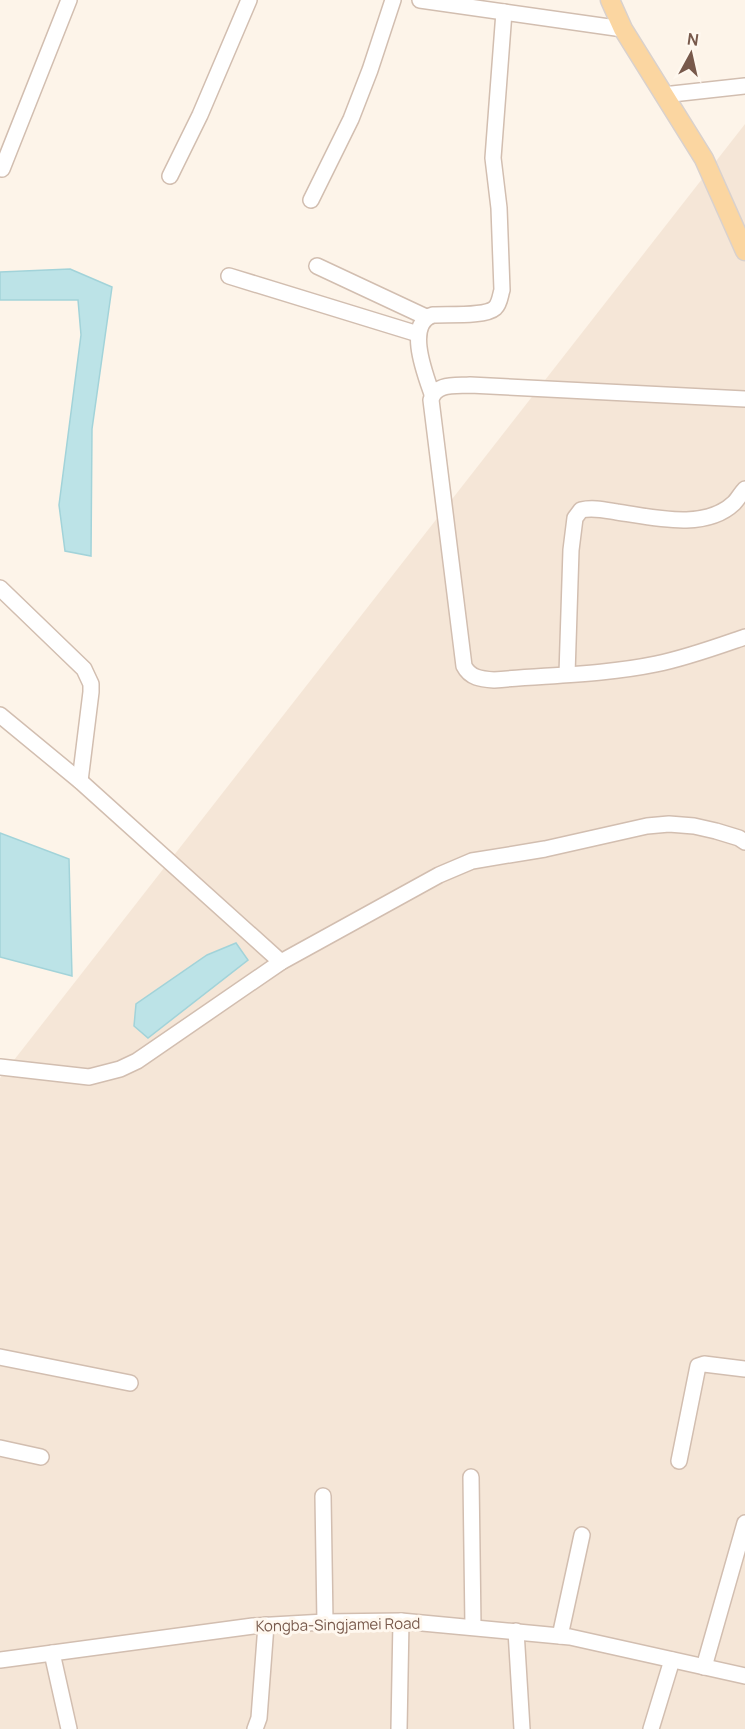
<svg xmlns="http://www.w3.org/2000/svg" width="745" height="1729" viewBox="0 0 745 1729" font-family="Manrope,sans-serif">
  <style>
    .residential { fill: #f5e6d7 }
    .water { fill: #bce3e7; stroke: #a2d3d9; stroke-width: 1.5 }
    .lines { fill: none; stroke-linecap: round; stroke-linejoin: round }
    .minor-casing { stroke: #d2beb0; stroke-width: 18 }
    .major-casing { stroke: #d9d1cd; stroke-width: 21 }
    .minor { stroke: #fff; stroke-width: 15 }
    .major { stroke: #fbd6a1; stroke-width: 18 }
    .labels { text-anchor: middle; stroke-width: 6; stroke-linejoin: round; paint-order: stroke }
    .street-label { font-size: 15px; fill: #78594b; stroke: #fff8ef }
  </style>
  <rect width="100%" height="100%" fill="#fdf4e9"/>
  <!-- residential -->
  <polygon class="residential" points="745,124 745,1729 0,1729 0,1078"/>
  <!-- water -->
  <g class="water">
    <polygon points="70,269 112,287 92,429 91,556 65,551 59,505 81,335 78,300 0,300 0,272"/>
    <polygon points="0,833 69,859 72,976 0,957"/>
    <polygon points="236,943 248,960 148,1038 134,1026 136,1004 207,955"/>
  </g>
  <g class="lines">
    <defs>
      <g id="minor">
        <polyline points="420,0 623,29"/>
        <polyline points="663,95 745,86"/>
        <polyline points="2,169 69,0"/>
        <polyline points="170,176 200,115 249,0"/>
        <polyline points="311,200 351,119 370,70 393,0"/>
        <polyline points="317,266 426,317"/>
        <polyline points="229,276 418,334"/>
        <path d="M432 394C425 374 405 323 433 315 447 314 485 317 495 308 500 303 500 296 502 290L499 208 493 158 504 12"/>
        <path d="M745 399 470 385C455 386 435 383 431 400L464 666C470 678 481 679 494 680 548 675 603 675 656 664 686 658 716 647 745 637"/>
        <polyline points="0,588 84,669 91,684 91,692 80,781"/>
        <path d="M567 674 571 550 575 518 581 510C593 507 605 510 617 512 652 517 705 531 734 503 738 499 741 493 745 489"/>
        <polyline points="0,715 80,781 281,962"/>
        <polyline points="0,1067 89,1077 120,1069 137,1061 281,962 439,875 472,861 545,849 647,826 669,824 694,826 716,831 739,838 745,842"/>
        <polyline points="0,1357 130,1383"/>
        <polyline points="0,1448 41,1457"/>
        <polyline points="679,1461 698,1366 704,1364 745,1369"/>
        <polyline points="471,1477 473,1627"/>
        <polyline points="323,1496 325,1622"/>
        <polyline points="516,1631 522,1729"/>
        <polyline points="560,1636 582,1535"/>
        <polyline points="52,1653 69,1729"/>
        <polyline points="0,1660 253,1626 325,1622 401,1621 570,1637 745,1676"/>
        <polyline points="704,1667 745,1523"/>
        <polyline points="255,1729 259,1718 266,1625"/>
        <polyline points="399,1729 401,1621"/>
        <polyline points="651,1729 672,1660"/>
      </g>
      <polyline id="major" points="610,0 623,29 704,159 745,251"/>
    </defs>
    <!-- minor casing -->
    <use href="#minor" class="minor-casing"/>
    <!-- major casing -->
    <use href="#major" class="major-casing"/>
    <!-- minor -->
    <use href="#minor" class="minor"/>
    <!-- major -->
    <use href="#major" class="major"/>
  </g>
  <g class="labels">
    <!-- street labels -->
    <g class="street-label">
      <text transform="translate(338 1625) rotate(-1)" y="5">Kongba-Singjamei Road</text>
    </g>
  </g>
  <!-- north arrow -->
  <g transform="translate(691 54) rotate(8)" stroke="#fff8ef" stroke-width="4.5" paint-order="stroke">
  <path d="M0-4.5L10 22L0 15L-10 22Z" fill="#78594b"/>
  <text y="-9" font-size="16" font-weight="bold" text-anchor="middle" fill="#78594b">N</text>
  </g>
</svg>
